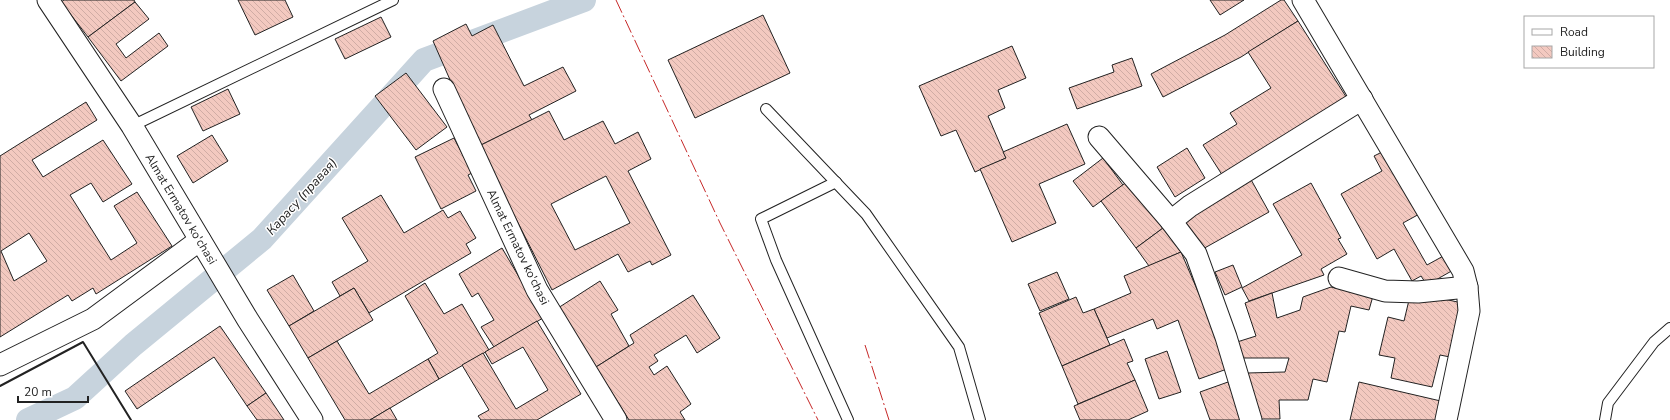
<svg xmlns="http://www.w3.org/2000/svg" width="1670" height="420" viewBox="0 0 1670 420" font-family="'Nunito Sans',sans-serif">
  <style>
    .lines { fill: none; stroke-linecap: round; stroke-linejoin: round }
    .canal { stroke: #c7d3dd; stroke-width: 24 }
    .building { fill: url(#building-back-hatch); stroke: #222; fill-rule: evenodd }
    .lane-casing { stroke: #222; stroke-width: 12 }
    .street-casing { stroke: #222; stroke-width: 23 }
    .lane { stroke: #fff; stroke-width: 10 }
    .street { stroke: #fff; stroke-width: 21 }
    .wall { stroke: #222; stroke-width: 2 }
    .power { stroke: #c62828; stroke-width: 1; stroke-dasharray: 14 3 2 3; stroke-linecap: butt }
    .labels { text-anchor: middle; stroke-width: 3; stroke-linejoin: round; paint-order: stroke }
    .street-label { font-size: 12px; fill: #222; stroke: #fff }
    .water-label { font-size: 13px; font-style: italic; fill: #222; stroke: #fff }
  </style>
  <defs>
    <pattern id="building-back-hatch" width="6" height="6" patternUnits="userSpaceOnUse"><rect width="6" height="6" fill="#f3c9c0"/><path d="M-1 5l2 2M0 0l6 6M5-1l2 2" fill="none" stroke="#d0aca5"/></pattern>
  </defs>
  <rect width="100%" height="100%" fill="#fff"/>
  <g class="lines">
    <!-- canal -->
    <polyline class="canal" points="28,420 75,398 133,345 262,239 424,60 584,0"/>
  </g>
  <!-- building -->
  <g class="building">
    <polygon points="64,0 134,0 135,2 88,37 61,2"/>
    <polygon points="238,0 285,0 293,17 255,35"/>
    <polygon points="1210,0 1244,0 1220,15"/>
    <polygon points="1281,0 1284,0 1298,21 1241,57 1163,97 1151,74 1225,35"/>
    <polygon points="135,2 149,19 116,44 126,58 159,33 168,46 121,81 88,37"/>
    <polygon points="763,15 790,73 695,118 668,60"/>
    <polygon points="381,17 391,37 345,59 335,39"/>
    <polygon points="1298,21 1350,103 1226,181 1203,145 1237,124 1230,113 1271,88 1248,52"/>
    <polygon points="466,24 472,36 493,25 524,86 563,67 576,91 529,115 532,120 479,146 433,41"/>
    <polygon points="1012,46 1026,78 998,90 1005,108 988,116 1006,158 975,172 956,130 941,136 919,86"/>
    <polygon points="1132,58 1142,86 1077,109 1069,88 1114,72 1112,65"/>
    <polygon points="406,73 447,127 416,150 375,96"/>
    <polygon points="228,89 240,114 203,131 191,107"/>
    <path d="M86 102 97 120 32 160 43 177 103 140 132 184 103 202 91 183 70 195 111 260 137 243 114 206 137 192 172 246 96 294 93 288 72 301 68 295 0 337V156ZM29 233 47 261 14 281 1 251Z"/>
    <path d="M549 111 564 140 603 121 615 144 638 132 651 159 628 171 671 255 652 265 650 261 628 272 618 254 552 290 479 146ZM606 176 630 223 575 250 551 204Z"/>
    <polygon points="1067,124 1085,164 1039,184 1056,223 1012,242 980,169 1006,158 1003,152"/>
    <polygon points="212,135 228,161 193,183 177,156"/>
    <polygon points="454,138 472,173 468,175 476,191 441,209 415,157"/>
    <polygon points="1187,148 1205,178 1175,197 1157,167"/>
    <polygon points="1388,149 1423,212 1403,223 1427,265 1447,254 1455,269 1427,285 1421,276 1412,281 1394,249 1377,259 1341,194 1382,171 1374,156"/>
    <polygon points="1103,158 1123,185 1093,207 1073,181"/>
    <polygon points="1249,176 1269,212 1201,250 1181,214"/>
    <polygon points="1128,181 1163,228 1136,248 1101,201"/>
    <polygon points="1311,183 1341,238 1338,239 1347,254 1321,269 1324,275 1249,301 1242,288 1302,255 1273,204"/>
    <polygon points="381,195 404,233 443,210 448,218 460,211 476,238 466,244 471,253 369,313 354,288 340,296 332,282 368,261 342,218"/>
    <polygon points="1163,228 1181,252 1149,266 1136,248"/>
    <polygon points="502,248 543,318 494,347 481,327 494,320 478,293 472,297 459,274"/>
    <polygon points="1181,252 1205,308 1227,369 1199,379 1178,320 1157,329 1153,319 1107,338 1094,309 1131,293 1124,276"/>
    <polygon points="1233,265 1242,287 1225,295 1215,272"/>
    <polygon points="1057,272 1069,299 1040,311 1028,284"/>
    <polygon points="293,275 314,311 289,326 267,290"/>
    <polygon points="600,281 618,310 611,314 629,346 596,367 558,308"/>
    <polygon points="425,283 444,314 462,304 489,350 439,379 428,359 438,353 405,296"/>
    <polygon points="1331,287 1373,296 1369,310 1351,306 1345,332 1339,331 1327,382 1313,379 1308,400 1279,400 1280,419 1261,419 1247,373 1285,372 1289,358 1242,358 1237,342 1256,336 1245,303 1272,293 1277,318 1300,310 1303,297"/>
    <polygon points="354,288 373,320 308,358 289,326"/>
    <polygon points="693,295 720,338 697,353 686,335 654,355 658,361 649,367 654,375 667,366 691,404 680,412 685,420 629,420 596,367 634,343 630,335"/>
    <polygon points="1426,295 1462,303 1450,357 1440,355 1432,387 1391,378 1395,358 1379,355 1388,317 1404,321 1409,300"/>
    <polygon points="1076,297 1083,313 1094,309 1110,345 1062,366 1039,313"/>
    <polygon points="537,321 581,394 537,420 481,420 478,416 489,410 462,365 483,353 516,409 548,390 523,347 492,364 485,352"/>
    <polygon points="220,326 266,393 247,406 214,357 137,409 125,391"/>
    <polygon points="1124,339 1133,361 1127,363 1135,380 1078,404 1062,366"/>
    <polygon points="337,341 369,394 428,359 439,379 370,420 345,420 308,358"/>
    <polygon points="1167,351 1181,392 1159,399 1145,359"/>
    <polygon points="1135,380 1148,411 1128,420 1080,420 1074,406"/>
    <polygon points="1228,382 1242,420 1210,420 1200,392"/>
    <polygon points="1359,382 1445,402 1441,420 1350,420"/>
    <polygon points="266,393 284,420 257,420 247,406"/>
    <polygon points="390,408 397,420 370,420"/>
  </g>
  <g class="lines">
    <defs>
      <g id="lane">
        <polyline points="766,109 866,214 959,347 980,420"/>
        <polyline points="132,126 393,0"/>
        <polyline points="836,182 761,219 776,260 848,420"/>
        <polyline points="1605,420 1608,403 1654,342 1670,328"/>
      </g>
      <g id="street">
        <polyline points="48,0 132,126 248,320 312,420"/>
        <polyline points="1303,0 1463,271 1467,287 1469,311 1446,420"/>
        <polyline points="444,89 537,290 616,420"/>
        <polyline points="1099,137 1171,221 1196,254 1226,337 1251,420"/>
        <polyline points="1171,221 1190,206 1362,99"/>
        <polyline points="1339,278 1385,291 1418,292 1467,287"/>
        <polyline points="0,365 93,319 200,240"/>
      </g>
    </defs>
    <!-- lane casing -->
    <use href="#lane" class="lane-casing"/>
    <!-- street casing -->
    <use href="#street" class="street-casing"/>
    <!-- lane -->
    <use href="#lane" class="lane"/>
    <!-- street -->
    <use href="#street" class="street"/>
    <!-- wall -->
    <polyline class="wall" points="0,386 83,342 131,420"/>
    <!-- power -->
    <g class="power">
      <polyline points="616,0 720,223 818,420"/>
      <polyline points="865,345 889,420"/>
    </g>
  </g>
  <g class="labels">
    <!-- street labels -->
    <g class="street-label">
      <text transform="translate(181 209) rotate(59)" y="4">Almat Ermatov ko'chasi</text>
      <text transform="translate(518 247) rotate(64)" y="4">Almat Ermatov ko'chasi</text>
    </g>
    <!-- water labels -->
    <g class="water-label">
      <text transform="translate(301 196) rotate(-48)" y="5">Карасу (правая)</text>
    </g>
  </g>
  <!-- legend -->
  <rect x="1524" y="16" width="130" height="52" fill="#ffffff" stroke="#a7a7a7"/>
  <rect x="1532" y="29" width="20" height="6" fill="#ffffff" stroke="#a7a7a7"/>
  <text x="1560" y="36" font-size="12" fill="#222222">Road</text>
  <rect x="1532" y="46" width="20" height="12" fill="url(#building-back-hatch)" stroke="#a7a7a7"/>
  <text x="1560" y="56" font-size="12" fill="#222222">Building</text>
  <!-- scale -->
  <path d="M18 396v6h70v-6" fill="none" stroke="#222222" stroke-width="2"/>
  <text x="24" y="396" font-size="12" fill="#222222" stroke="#ffffff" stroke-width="3" paint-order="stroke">20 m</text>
</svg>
